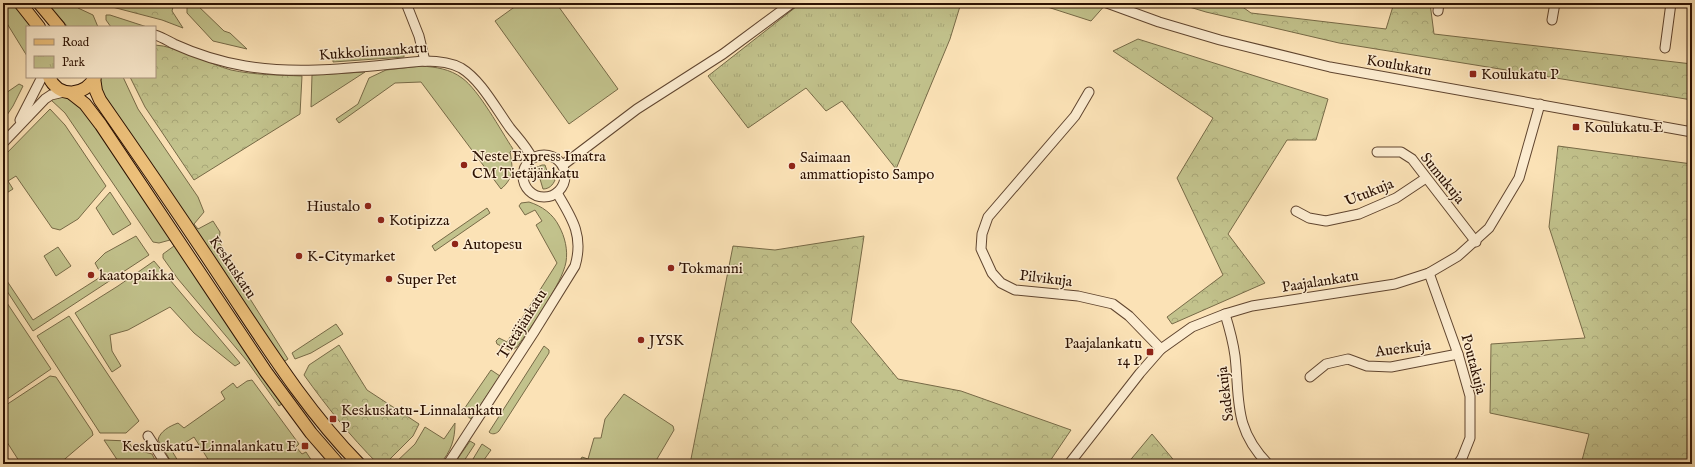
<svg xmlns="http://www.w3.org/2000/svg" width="1695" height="467" viewBox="0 0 1695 467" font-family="'IM FELL English',serif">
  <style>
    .green { fill: #c2c28c; stroke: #776a47 }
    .forest { fill: url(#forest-crowns); stroke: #776a47 }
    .park { fill: url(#park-tufts); stroke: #776a47 }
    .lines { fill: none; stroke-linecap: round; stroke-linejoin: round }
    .minor-casing { stroke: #60452f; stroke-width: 11 }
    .major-casing { stroke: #2c1102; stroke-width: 14 }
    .minor { stroke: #fcecd0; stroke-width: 9 }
    .major { stroke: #eec17b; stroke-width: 12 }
    .poi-dot { fill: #8f2418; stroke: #fcecd0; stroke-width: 1.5 }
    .labels { text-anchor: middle; stroke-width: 3; stroke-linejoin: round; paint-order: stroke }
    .street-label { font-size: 15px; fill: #2c1102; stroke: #fcecd0 }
    .poi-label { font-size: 15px; fill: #2c1102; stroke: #fcecd0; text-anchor: start }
  </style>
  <defs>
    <pattern id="forest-crowns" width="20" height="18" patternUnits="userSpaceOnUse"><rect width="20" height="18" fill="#c2c28c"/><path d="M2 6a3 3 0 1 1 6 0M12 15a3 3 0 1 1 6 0" fill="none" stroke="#a7a677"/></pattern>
    <pattern id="park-tufts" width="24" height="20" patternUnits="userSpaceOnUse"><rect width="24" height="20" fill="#c2c28c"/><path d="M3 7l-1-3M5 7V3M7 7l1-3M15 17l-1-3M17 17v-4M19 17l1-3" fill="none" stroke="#a7a677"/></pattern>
  </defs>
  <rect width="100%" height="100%" fill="#fbe2b6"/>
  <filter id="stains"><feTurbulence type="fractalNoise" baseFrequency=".005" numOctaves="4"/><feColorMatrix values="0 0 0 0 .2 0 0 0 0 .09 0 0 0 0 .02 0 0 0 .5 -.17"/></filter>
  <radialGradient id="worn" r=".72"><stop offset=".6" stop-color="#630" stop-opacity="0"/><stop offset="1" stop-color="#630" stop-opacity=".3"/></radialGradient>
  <!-- green -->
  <g class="green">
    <polygon points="3,3 14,3 33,27 27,27 27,56 3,17"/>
    <polygon points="46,3 73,3 78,8 93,15 98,27 68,27"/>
    <polygon points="187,3 195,3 224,31 230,33 247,49 213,41 187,13"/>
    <polygon points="520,3 556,3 618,89 569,124 495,21"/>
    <polygon points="1035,3 1107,3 1091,21"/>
    <polygon points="106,15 110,15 147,27 111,27 106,20"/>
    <polygon points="404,53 404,57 333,62 333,59"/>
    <path d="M421 66C436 67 450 69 462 78 479 90 501 131 513 149L510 152C513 168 514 178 501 189L421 82 395 83 339 123 336 119 358 104 369 78 386 70Z"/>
    <polygon points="365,72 311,107 312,75"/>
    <polygon points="100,77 123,77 138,109 198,197 204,212 194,224 198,229 213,221 220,232 219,242 224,251 223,256 288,359 282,363 103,99"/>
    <polygon points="19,84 23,86 13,106 3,121 3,95"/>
    <polygon points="61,96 69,98 90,116 283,403 279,406 247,361 178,279 163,258 163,254 174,246 170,240 159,243 153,242 65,113 50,99"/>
    <polygon points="50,109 65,125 106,186 78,219 60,230 52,228 16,176 8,181 13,189 5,194 3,191 3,157"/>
    <path d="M542 165H545L548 174 555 180C553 185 549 189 543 189L540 179 533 174 535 168Z"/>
    <polygon points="110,192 131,224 113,235 96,208"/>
    <path d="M529 202C542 206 553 214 559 226 565 237 568 250 566 262 562 284 531 327 517 347L511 351 497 344 496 341 499 338 507 342 557 263 536 225 542 221 535 210 525 215 519 206 521 203Z"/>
    <polygon points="487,208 490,213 435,251 432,246"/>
    <polygon points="136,236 149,255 33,331 3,285 3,275 33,320 102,276 95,263 105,253"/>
    <polygon points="58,247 71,266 56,276 44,256"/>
    <polygon points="154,261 240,363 235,366 194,333 170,307 128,330 110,335 112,351 121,366 112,372 75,313 118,286"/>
    <polygon points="3,297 51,369 3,402"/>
    <polygon points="69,316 139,421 126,433 100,433 37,336"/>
    <polygon points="336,324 343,334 311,353 295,359 292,353"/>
    <path d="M544 346 549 350V353L499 431C496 434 492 435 489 432Z"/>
    <polygon points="491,370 500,376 471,419 462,412"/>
    <polygon points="50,376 56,377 92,431 93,435 59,464 21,464 3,436 3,407"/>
    <path d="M252 380 299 444 296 447 302 454 306 452 314 464H211L194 437 172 451 178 461 174 462 170 460 158 440C160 431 170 426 178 423L184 428 225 399 221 392 233 383 237 388 247 381Z"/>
    <polygon points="624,394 673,426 674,430 654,464 578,464 582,457 588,459 594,438 601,438 605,419"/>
    <path d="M455 423C455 440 451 451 440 464H394L415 444 425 427 444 439Z"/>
    <polygon points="104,440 128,441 133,449 152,454 157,464 120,464"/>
    <polygon points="470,441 475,444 462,464 454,464"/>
    <polygon points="482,444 491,450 481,464 473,459"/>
  </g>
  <!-- forest -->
  <g class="forest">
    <polygon points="97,3 174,3 172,11 183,28 162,20"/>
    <polygon points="1176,3 1237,3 1251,13 1386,29 1394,3 1430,3 1434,34 1692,64 1692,100 1339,43 1206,12"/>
    <polygon points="1138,39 1328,99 1316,140 1287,140 1228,234 1265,283 1172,324 1167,317 1223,275 1177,178 1213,118 1113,51"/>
    <path d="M155 45C177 46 209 64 231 70 254 75 279 75 302 76L300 114 194 180 145 107 130 77H155Z"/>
    <polygon points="1558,146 1692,164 1692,464 1581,464 1589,434 1490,413 1491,344 1585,338 1549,227"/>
    <polygon points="864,236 851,322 898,379 961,391 1071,430 1048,464 690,464 733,246 775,250"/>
    <path d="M339 345 367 390 419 424 413 436 385 464H378C350 436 327 407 304 375L309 365Z"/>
    <polygon points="1152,434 1177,464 1127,464"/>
  </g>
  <!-- park -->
  <polygon class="park" points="801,3 961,3 950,39 896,169 842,101 826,111 806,88 748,128 708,76"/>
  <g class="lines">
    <defs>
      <g id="minor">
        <polyline points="406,3 419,36 425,61"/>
        <polyline points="1107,3 1159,22 1220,40 1330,67 1692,132"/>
        <polyline points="1438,11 1439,3"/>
        <polyline points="1552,20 1555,3"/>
        <path d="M155 35C162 37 168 41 174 44 196 54 222 62 245 66 304 76 365 66 425 61 437 61 450 62 461 68 481 80 496 109 510 128 518 138 526 146 532 158"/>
        <polyline points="1665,48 1671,3"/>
        <polyline points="1089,92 1075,116 988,217 982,234 981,249 992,273 1001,283 1015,290 1078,296 1113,304 1129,316 1161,349"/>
        <polyline points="20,120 42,77"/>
        <polyline points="3,143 45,99 51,95 64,92"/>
        <polyline points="1377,152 1401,152 1412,159 1476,242"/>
        <circle cx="544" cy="176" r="21"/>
        <polyline points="563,165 637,109 723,54 792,3"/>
        <polyline points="1296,211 1309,218 1326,221 1359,214 1396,198 1426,178"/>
        <polyline points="1429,273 1458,354 1470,396 1470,438 1462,458 1458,464"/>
        <path d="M1225 314C1229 327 1233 341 1235 356 1240 400 1233 428 1268 464"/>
        <polyline points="1310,377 1326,364 1348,359 1367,366 1391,367 1458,354"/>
        <polyline points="148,436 166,464"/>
        <path d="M448 464 534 332 575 266C584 236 572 218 557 193"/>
        <polyline points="1069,464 1140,373 1161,349 1192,327 1225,314 1252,306 1395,284 1429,273 1458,256 1489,228 1519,178 1540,104"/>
      </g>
      <g id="major">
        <polyline points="20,3 39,27"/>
        <polyline points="39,3 59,27"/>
        <path d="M49 77C58 98 85 97 95 77"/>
        <path d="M94 78 96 91 100 100C144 163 187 226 229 290 269 350 308 412 359 464"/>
        <polyline points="71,93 85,104 101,125 266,372 311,433 338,464"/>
      </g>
    </defs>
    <!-- minor casing -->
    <use href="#minor" class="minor-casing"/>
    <!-- major casing -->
    <use href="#major" class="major-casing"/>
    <!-- minor -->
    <use href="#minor" class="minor"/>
    <!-- major -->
    <use href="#major" class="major"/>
  </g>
  <!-- markers -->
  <g class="poi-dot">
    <rect x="1469" y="70" width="8" height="8" rx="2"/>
    <rect x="1572" y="123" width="8" height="8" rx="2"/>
    <circle cx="464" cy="165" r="4"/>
    <circle cx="792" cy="166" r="4"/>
    <circle cx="368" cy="206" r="4"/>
    <circle cx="381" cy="220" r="4"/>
    <circle cx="455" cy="244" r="4"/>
    <circle cx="299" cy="256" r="4"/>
    <circle cx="671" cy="268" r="4"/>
    <circle cx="91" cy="275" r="4"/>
    <circle cx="389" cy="279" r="4"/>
    <circle cx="641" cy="340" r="4"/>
    <rect x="1146" y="348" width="8" height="8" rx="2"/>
    <rect x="329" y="415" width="8" height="8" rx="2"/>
    <rect x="301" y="442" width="8" height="8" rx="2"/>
  </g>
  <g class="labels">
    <!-- street labels -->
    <g class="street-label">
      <text transform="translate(373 51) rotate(-4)" y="5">Kukkolinnankatu</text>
      <text transform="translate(1399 65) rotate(10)" y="5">Koulukatu</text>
      <text transform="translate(1443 178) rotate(51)" y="5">Sumukuja</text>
      <text transform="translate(1369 192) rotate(-22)" y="5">Utukuja</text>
      <text transform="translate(233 267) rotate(56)" y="5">Keskuskatu</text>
      <text transform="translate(1046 278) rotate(7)" y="5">Pilvikuja</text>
      <text transform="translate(1320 281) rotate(-9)" y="5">Paajalankatu</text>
      <text transform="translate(522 324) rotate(-58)" y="5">Tietäjänkatu</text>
      <text transform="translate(1403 348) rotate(-7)" y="5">Auerkuja</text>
      <text transform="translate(1474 364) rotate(75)" y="5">Poutakuja</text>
      <text transform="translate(1225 394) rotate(-97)" y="5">Sadekuja</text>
    </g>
    <!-- poi labels -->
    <g class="poi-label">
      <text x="1481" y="79">Koulukatu P</text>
      <text x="1584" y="132">Koulukatu E</text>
      <text x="472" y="161">Neste Express Imatra<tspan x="472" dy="17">CM Tietäjänkatu</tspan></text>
      <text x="800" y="162">Saimaan<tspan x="800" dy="17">ammattiopisto Sampo</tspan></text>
      <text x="360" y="211" text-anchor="end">Hiustalo</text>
      <text x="389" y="225">Kotipizza</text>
      <text x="463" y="249">Autopesu</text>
      <text x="307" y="261">K-Citymarket</text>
      <text x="679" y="273">Tokmanni</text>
      <text x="99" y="280">kaatopaikka</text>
      <text x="397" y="284">Super Pet</text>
      <text x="649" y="345">JYSK</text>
      <text x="1142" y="348" text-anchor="end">Paajalankatu<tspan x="1142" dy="17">14 P</tspan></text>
      <text x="341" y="415">Keskuskatu-Linnalankatu<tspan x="341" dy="17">P</tspan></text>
      <text x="297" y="451" text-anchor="end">Keskuskatu-Linnalankatu E</text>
    </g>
  </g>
  <!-- margin -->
  <rect width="1695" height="467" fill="none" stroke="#fbe2b6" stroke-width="16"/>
  <rect x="4" y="4" width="1687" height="459" fill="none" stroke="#2c1102" stroke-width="2"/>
  <rect x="8" y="8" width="1679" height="451" fill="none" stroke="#2c1102"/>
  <!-- legend -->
  <rect x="26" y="26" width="130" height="52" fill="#fcecd0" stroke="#a9947e"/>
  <rect x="34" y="39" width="20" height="6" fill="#eec17b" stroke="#a9947e"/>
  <text x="62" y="46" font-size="12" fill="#2c1102">Road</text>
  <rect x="34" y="56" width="20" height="12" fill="url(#park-tufts)" stroke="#a9947e"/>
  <text x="62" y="66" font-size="12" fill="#2c1102">Park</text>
  <rect width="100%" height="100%" filter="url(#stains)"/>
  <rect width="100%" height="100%" fill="url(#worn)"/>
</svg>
